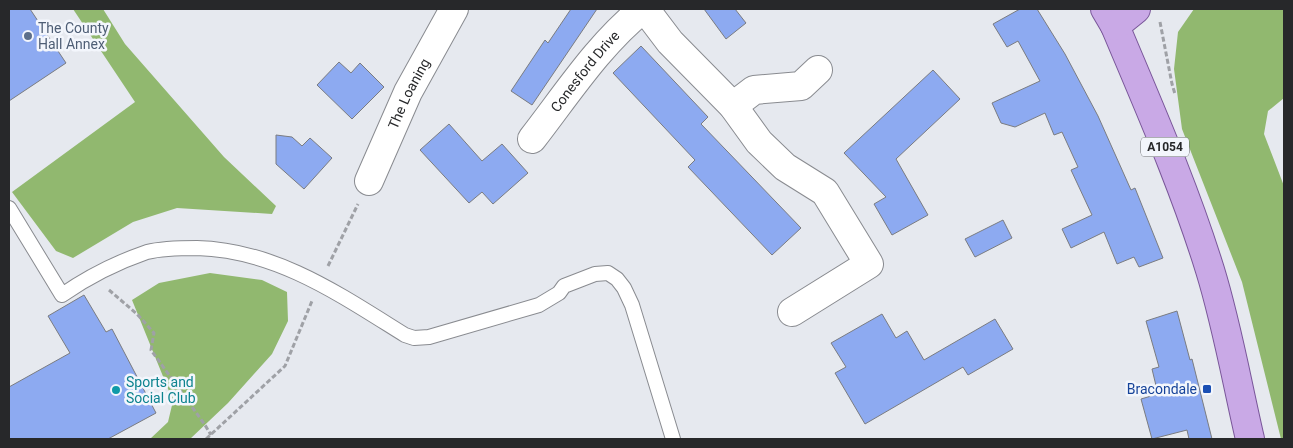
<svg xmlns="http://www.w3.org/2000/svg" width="1293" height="448" viewBox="0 0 1293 448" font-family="Roboto,sans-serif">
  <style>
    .forest { fill: #91b86f }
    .building { fill: #8daaf1; stroke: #7a7c81 }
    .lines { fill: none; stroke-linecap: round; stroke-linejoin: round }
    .service-casing { stroke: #898b90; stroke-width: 16 }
    .minor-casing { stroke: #898b90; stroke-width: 30 }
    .primary-casing { stroke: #795699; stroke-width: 30 }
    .path { stroke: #9fa1a6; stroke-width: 3; stroke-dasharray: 5 2.5; stroke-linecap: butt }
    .service { stroke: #fff; stroke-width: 14 }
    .minor { stroke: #fff; stroke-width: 28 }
    .primary { stroke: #c9a9e6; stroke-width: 28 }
    .service-dot { fill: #5c6f8a; stroke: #f3f6fc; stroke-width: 2 }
    .transit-dot { fill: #1a4fb4; stroke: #f3f6fc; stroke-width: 2 }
    .culture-dot { fill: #0f9aa8; stroke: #f3f6fc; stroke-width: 2 }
    .labels { text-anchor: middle; stroke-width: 5; stroke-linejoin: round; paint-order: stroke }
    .shield { fill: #f3f6fc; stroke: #646669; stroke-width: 1 }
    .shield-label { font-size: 12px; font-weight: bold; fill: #27282a }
    .service-label { font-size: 14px; fill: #4e5e75; stroke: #f3f6fc; text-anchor: start }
    .street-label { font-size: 14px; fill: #27282a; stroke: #f3f6fc }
    .culture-label { font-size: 14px; fill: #0d838f; stroke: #f3f6fc; text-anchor: start }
    .transit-label { font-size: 14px; fill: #164399; stroke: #f3f6fc; text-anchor: end }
  </style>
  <rect width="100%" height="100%" fill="#e6e9ef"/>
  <!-- forest -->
  <g class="forest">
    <polygon points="73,9 103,9 125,44 224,157 276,206 272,214 177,208 133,222 73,258 56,251 12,192 135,102"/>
    <polygon points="1194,9 1284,9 1284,98 1268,111 1264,134 1284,186 1284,439 1281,439 1242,282 1182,129 1174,69 1178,32"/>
    <polygon points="210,273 262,280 287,292 288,321 272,354 228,403 190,439 150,439 168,422 173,401 132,300 159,283"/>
  </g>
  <!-- building -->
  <g class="building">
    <polygon points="9,9 30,9 66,63 9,101"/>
    <polygon points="571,9 597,9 532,105 511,91 545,40 548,43"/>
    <polygon points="704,9 735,9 746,23 726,39"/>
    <polygon points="1020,9 1037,9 1065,54 1098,116 1131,190 1135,188 1163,258 1139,267 1134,257 1117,264 1104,232 1071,248 1062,229 1092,215 1071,170 1078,167 1062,132 1054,135 1045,113 1015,127 1001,123 992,103 1040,81 1018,41 1007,47 993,24"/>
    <polygon points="641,46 708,117 701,124 801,228 772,255 688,167 695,160 613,73"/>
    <polygon points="339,62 351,73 360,63 384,87 352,119 317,85"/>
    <polygon points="933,70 960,99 896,159 928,215 892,235 874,204 886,197 844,153"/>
    <polygon points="449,124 482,161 502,144 528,173 493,204 482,192 469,203 420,150"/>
    <polygon points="276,135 292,137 302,146 310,138 332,158 304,189 276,164"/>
    <polygon points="1003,220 1012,238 975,257 965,239"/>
    <polygon points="84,295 106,332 112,329 156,413 108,439 9,439 9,387 70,353 48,316"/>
    <polygon points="1177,311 1190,360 1192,359 1212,439 1189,439 1187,430 1152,439 1141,399 1158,394 1152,369 1159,367 1146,321"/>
    <polygon points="882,314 896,338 907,331 924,360 995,319 1013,349 968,375 963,367 865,424 835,373 846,367 831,343"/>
  </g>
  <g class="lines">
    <defs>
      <path id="service" d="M9 208 62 295C88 277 118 262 147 252 163 248 181 248 197 248 276 250 339 294 405 335L414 338 429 337 539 305 559 293 564 286 595 274 608 273 617 279 624 288 632 305 673 439"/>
      <g id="minor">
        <polyline points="645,9 670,42 733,106 759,142 785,167 825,192 869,264 792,312"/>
        <polyline points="733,106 754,90 801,86 818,70"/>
        <path id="s1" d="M532 139C567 94 599 44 643 9"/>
        <path id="s2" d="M369 181 408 92 454 9"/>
      </g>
      <g id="primary">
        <path d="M1105 9 1115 26C1149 107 1184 186 1210 270 1227 325 1237 383 1250 439"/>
        <polyline points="1115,26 1136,9"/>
      </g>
    </defs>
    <!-- service casing -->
    <use href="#service" class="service-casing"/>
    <!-- minor casing -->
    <use href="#minor" class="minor-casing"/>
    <!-- primary casing -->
    <use href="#primary" class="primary-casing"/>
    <!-- path -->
    <g class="path">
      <polyline points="1160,22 1172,84 1175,94"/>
      <polyline points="328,266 358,204"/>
      <polyline points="109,290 137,314 154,333 151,350 205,425 211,435"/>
      <polyline points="206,439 285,366 312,301"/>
    </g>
    <!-- service -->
    <use href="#service" class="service"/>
    <!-- minor -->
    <use href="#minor" class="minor"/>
    <!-- primary -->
    <use href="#primary" class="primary"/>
  </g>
  <!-- markers -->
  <circle class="service-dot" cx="28" cy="36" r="5"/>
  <rect class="transit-dot" x="1202" y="384" width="10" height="10" rx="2.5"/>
  <circle class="culture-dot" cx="116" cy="390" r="5"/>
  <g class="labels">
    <!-- shield labels -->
    <rect class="shield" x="1141" y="137.5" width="48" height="19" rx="4"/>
    <g class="shield-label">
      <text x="1165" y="151">A1054</text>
    </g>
    <!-- service labels -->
    <g class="service-label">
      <text x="38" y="33">The County<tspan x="38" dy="16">Hall Annex</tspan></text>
    </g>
    <!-- street labels -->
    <g class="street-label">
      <text dy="5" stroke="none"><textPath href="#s1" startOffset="86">Conesford Drive</textPath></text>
      <text dy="5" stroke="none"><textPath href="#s2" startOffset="96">The Loaning</textPath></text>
    </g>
    <!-- culture labels -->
    <g class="culture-label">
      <text x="126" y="387">Sports and<tspan x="126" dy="16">Social Club</tspan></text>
    </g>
    <!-- transit labels -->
    <g class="transit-label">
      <text x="1197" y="394">Bracondale</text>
    </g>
  </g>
  <!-- border -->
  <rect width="1293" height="448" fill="none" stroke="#27282a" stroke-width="20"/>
</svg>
